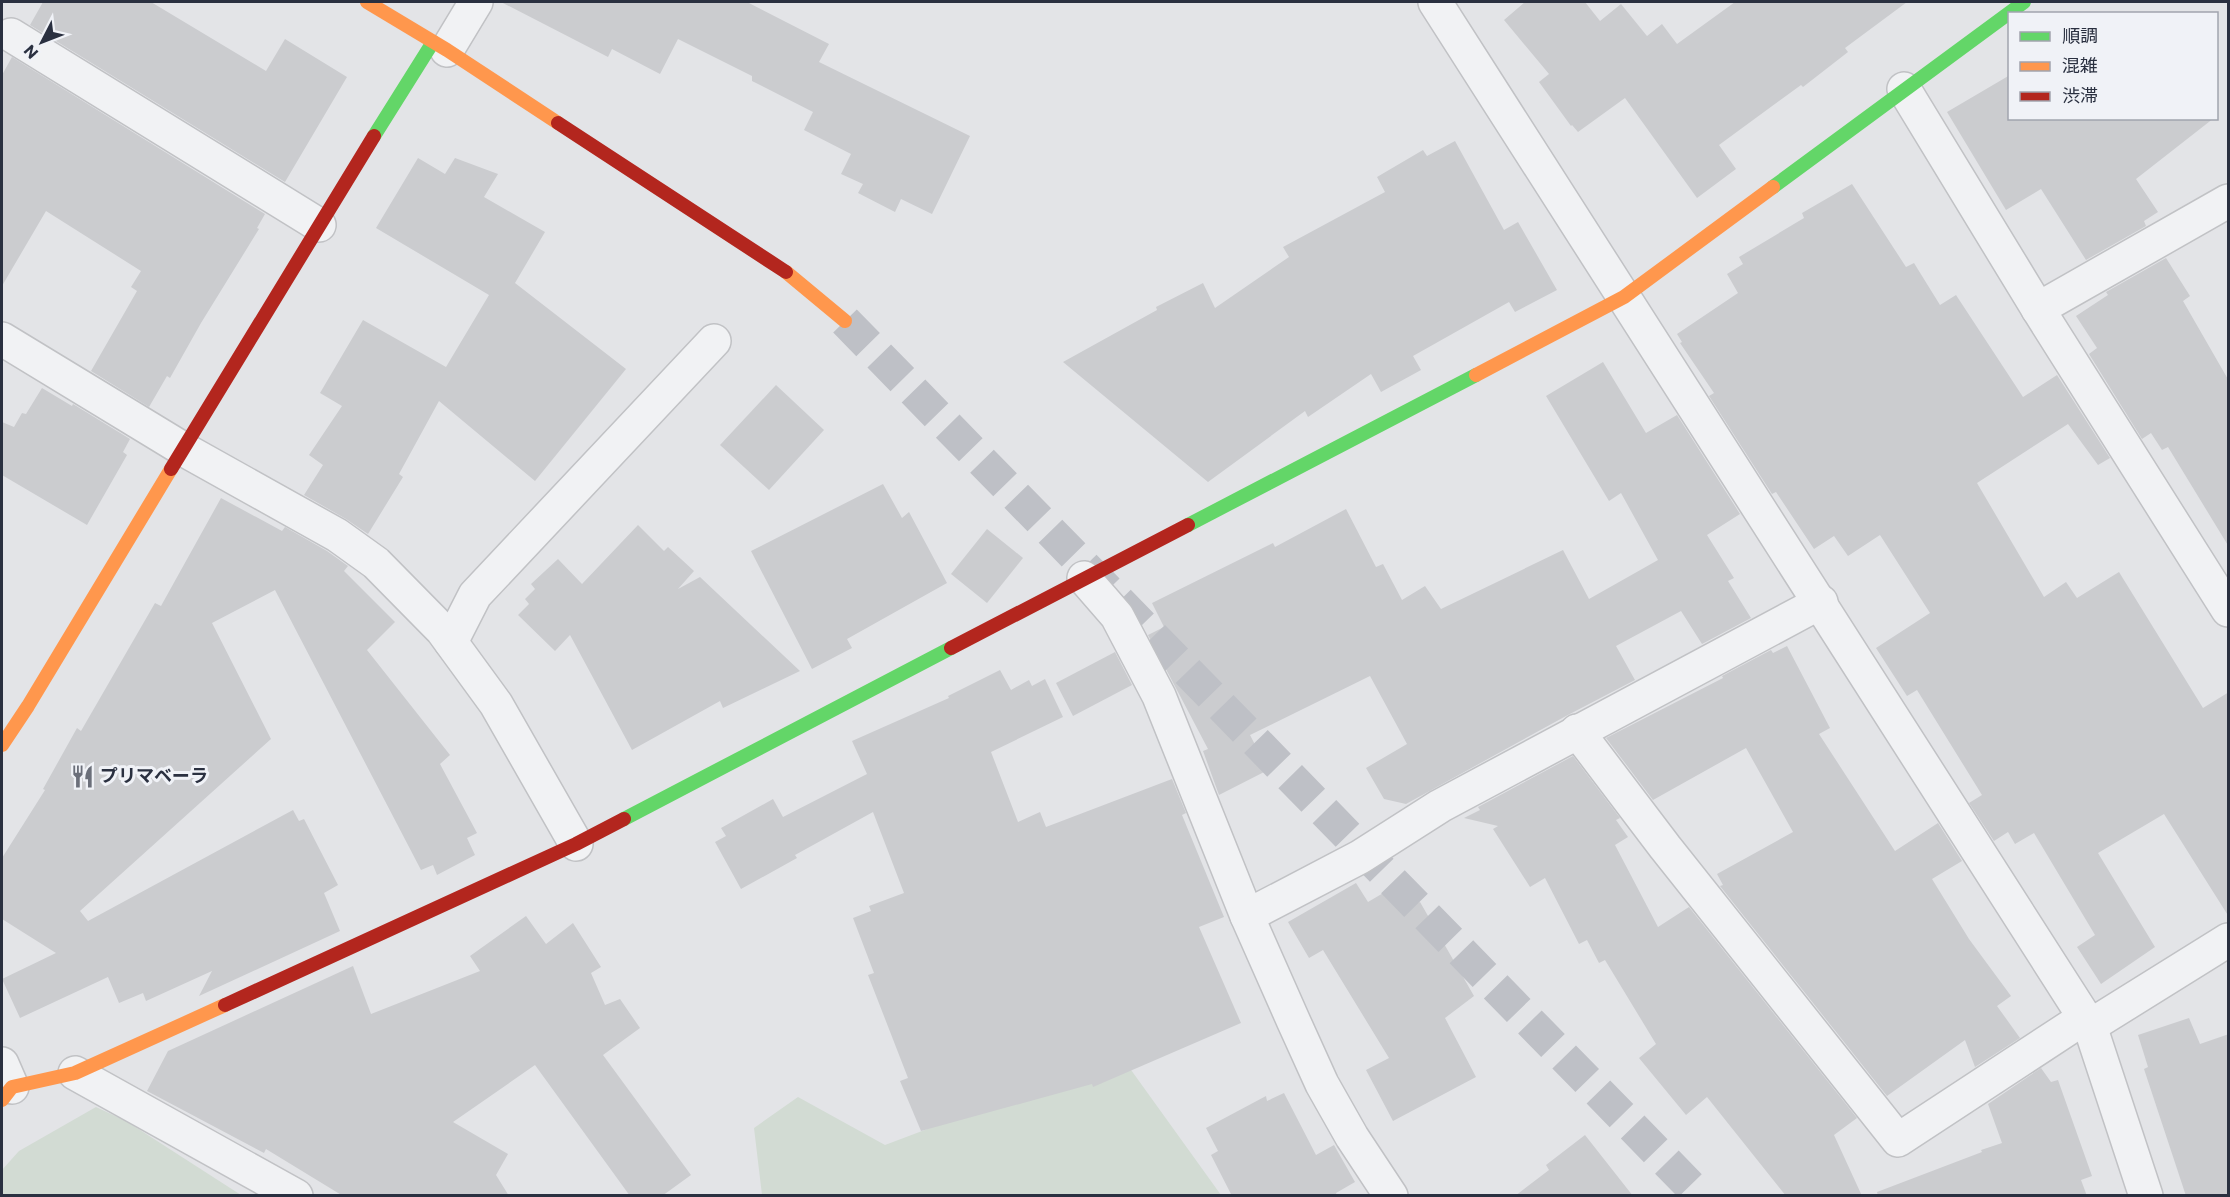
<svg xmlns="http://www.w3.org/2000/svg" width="2230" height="1197" viewBox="0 0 2230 1197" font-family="Commissioner,'Noto Sans JP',sans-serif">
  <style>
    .green { fill: #d2dbd3 }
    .building { fill: #cbcccf }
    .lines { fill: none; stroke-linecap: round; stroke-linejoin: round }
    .secondary-tunnel { stroke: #bec0c6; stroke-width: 33; stroke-dasharray: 33 16; stroke-linecap: butt }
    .street-casing { stroke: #c1c2c5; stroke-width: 36 }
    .street { stroke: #f1f2f4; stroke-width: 33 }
    .fast { stroke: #63d668; stroke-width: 14 }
    .slow { stroke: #ff974d; stroke-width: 14 }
    .jam { stroke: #b3261e; stroke-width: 14 }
    .labels { text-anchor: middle; stroke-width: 6; stroke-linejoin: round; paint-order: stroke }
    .poi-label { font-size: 18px; font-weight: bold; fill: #2a3040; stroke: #f0f2f7; text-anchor: start }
  </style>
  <rect width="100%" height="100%" fill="#e3e4e7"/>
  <!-- green -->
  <g class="green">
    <polygon points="1121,1056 1221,1195 762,1195 754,1128 798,1097 885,1145"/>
    <polygon points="96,1107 126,1121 241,1195 2,1195 2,1170 19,1151"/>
  </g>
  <!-- building -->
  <g class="building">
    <polygon points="43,2 151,2 266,71 285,39 347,77 285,182 30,25"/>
    <polygon points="501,2 747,2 829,44 819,62 970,136 932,214 901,199 895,212 858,193 863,184 841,174 851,154 804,130 813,112 752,81 752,76 678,39 660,74 612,49 608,57"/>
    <polygon points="1525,2 1585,2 1600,21 1621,4 1647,36 1662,24 1677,44 1735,2 1907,2 1845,48 1848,52 1803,87 1801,85 1719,145 1736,169 1697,198 1625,98 1578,132 1572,125 1571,126 1539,82 1549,74 1504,20"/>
    <polygon points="12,57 265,214 257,228 259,229 201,323 170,378 167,376 149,407 91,371 137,291 131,287 141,271 46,211 2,286 2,75"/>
    <polygon points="2010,75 2010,118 2214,118 2136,179 2158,212 2144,221 2146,226 2086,260 2041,189 2006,210 1947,112"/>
    <polygon points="1455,141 1504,230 1518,222 1557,290 1515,312 1509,302 1413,356 1421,370 1381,392 1371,374 1308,417 1305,411 1208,482 1063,362 1157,310 1156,307 1203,283 1215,308 1289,257 1283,247 1385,192 1377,177 1423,150 1427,156"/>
    <polygon points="418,158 445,174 455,158 498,174 484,197 545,232 515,283 626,369 535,481 439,401 399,474 403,477 368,534 346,519 304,495 323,465 309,455 342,406 320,393 363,320 446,367 489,295 376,228"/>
    <polygon points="1852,184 1906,267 1914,263 1940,305 1956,295 2023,397 2057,375 2110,458 2098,465 2068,424 1977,483 2044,597 2066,582 2077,598 2119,572 2203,708 2229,692 2229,917 2164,814 2098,853 2155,947 2101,984 2077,947 2095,935 2034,833 2015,844 2008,832 1994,841 1969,803 1982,795 1917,690 1907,696 1876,648 1930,613 1880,535 1848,556 1834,536 1814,549 1776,492 1772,494 1709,396 1714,393 1680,343 1682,342 1677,334 1738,293 1727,274 1743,264 1739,257 1804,218 1802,213"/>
    <polygon points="2166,258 2190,296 2183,301 2229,381 2229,547 2168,447 2162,450 2151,433 2142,439 2089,354 2097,348 2076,316 2108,295 2106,292"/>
    <polygon points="1603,362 1646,433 1677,415 1740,514 1707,535 1734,578 1728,581 1751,618 1702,644 1681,611 1616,646 1635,680 1566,716 1406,804 1384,799 1366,768 1407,744 1370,676 1250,735 1268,770 1219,795 1203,751 1208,749 1148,635 1164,627 1152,603 1273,543 1275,547 1346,509 1376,567 1383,564 1402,600 1425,586 1441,609 1563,550 1589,599 1658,560 1621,493 1609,501 1546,396"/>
    <polygon points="776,385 824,430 769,490 720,445"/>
    <polygon points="42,388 72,406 73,404 130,439 123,452 127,455 87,525 2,475 2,422 14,427 22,413 26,414"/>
    <polygon points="883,484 902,518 909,512 947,583 847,639 852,648 812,669 751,551"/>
    <polygon points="221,498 282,531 285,527 327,551 348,566 344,571 395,622 367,650 450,755 440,764 477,833 467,838 475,855 437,875 433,865 421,870 275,590 212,623 271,739 80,911 88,921 293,810 299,821 304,819 338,885 324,893 340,931 199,996 212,971 146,1001 143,993 119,1003 108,977 20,1018 2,979 56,953 2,919 2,858 45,790 43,789 77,728 81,731 155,603 161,606"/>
    <polygon points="638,525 664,551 668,547 694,571 678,589 700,577 800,671 723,708 720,701 632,750 570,635 555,651 518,615 529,604 525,599 535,589 531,584 558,559 582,584"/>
    <polygon points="987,529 1023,558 987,603 951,574"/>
    <polygon points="1787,646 1830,728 1819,734 1895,851 1938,823 1962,861 1932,879 1969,939 2011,996 1997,1006 2020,1038 1975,1067 1965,1040 1887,1096 1720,886 1723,885 1717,874 1793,832 1746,748 1653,800 1606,738 1723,678 1722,676 1771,650 1773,653"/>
    <polygon points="1115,652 1132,685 1073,716 1056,683"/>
    <polygon points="1000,670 1011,690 1029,680 1032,686 1045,679 1063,717 991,752 1018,822 1040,812 1046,827 1172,779 1186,813 1182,815 1224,917 1199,927 1241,1023 1093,1087 1092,1084 921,1131 900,1081 908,1078 868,975 874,973 853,918 871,911 869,906 904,893 873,812 795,855 797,858 741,889 715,842 726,836 721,828 773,799 783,817 867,774 852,741 949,698 948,696"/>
    <polygon points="1573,756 1620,818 1616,820 1628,837 1615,845 1658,927 1689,907 1857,1118 1834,1135 1862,1196 1786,1196 1707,1097 1686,1115 1639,1058 1656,1044 1605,960 1599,963 1587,940 1579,944 1545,878 1530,887 1493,829 1498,826 1464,818 1480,810 1478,807"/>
    <polygon points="1402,882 1415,904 1420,902 1474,996 1445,1018 1476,1077 1393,1121 1366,1070 1389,1058 1323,950 1309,958 1288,922 1356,883 1368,902"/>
    <polygon points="526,916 546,944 573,923 601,967 591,973 605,1005 620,999 640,1028 603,1055 691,1175 662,1196 630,1196 535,1065 453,1122 508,1154 496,1175 509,1196 343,1196 266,1149 264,1153 147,1091 168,1051 353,966 371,1014 480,971 470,956"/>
    <polygon points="2189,1018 2200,1044 2229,1034 2229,1196 2186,1196 2144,1069 2148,1067 2138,1035"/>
    <polygon points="2041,1068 2051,1082 2058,1080 2092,1176 2081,1180 2087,1196 1878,1196 1877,1192 1982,1152 1981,1150 2002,1143 1988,1104"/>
    <polygon points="1284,1093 1316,1155 1334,1145 1355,1182 1336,1193 1337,1196 1232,1196 1211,1155 1218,1151 1206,1128 1266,1096 1267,1101"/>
    <polygon points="1585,1135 1633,1196 1515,1196 1549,1170 1546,1165"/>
  </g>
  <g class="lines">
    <!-- secondary-tunnel -->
    <polyline class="secondary-tunnel" points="845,321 1700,1196"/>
    <defs>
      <g id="street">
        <polyline points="1435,2 2090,1026 2146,1196"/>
        <polyline points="11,35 319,225"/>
        <polyline points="447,50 476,2"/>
        <polyline points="1904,89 2038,309 2228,610"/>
        <polyline points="2038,309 2228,201"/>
        <polyline points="2,339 183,449 337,535 376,563 442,630 496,704 576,844"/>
        <polyline points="1084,578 1117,616 1159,696 1247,916 1293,1020 1322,1084 1352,1137 1391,1196"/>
        <polyline points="451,642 475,595 714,341"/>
        <polyline points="1577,731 1665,847 1898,1140 2084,1018"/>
        <polyline points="1247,916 1360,857 1440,806 1821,602"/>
        <polyline points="2090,1026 2228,940"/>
        <polyline points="2,1064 12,1087"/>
        <polyline points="75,1073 296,1196"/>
      </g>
    </defs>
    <!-- street casing -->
    <use href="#street" class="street-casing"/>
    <!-- street -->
    <use href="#street" class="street"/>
    <!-- fast -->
    <g class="fast">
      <polyline points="374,136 433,42"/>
      <polyline points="1773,187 2024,2"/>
      <polyline points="1188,525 1476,375"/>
      <polyline points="624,819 951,648"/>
    </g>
    <!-- slow -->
    <g class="slow">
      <polyline points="367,2 447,50 558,123"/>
      <polyline points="786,272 845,321"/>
      <polyline points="1476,375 1624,297 1773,187"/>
      <polyline points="2,745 28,706 171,469"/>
      <polyline points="2,1100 12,1087 75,1073 225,1005"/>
    </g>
    <!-- jam -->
    <g class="jam">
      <polyline points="558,123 786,272"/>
      <polyline points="171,469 374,136"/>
      <polyline points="951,648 1188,525"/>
      <polyline points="225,1005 576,844 624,819"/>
    </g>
  </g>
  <!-- icons -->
  <defs>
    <symbol id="restaurant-bare" viewBox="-9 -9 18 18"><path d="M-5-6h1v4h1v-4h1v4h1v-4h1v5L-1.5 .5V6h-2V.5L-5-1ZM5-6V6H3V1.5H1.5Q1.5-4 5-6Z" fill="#6b6f7a" stroke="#f0f2f7" stroke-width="2.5" paint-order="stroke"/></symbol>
  </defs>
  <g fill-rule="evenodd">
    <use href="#restaurant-bare" x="66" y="760" width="33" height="33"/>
  </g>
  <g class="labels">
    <!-- poi labels -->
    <g class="poi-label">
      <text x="100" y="782">プリマベーラ</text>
    </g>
  </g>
  <!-- border -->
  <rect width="2230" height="1197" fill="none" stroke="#2a3040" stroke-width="6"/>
  <!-- legend -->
  <rect x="2008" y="12" width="210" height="108" fill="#f0f2f7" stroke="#a1a4ae" stroke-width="1.5"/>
  <rect x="2020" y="32" width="30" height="9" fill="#63d668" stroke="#a1a4ae" stroke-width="1.5"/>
  <text x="2062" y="42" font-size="18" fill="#2a3040">順調</text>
  <rect x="2020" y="62" width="30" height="9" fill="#ff974d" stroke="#a1a4ae" stroke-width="1.5"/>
  <text x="2062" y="72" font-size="18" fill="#2a3040">混雑</text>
  <rect x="2020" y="92" width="30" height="9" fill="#b3261e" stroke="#a1a4ae" stroke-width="1.5"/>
  <text x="2062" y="102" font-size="18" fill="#2a3040">渋滞</text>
  <!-- north arrow -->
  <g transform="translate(42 42) rotate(228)" stroke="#f0f2f7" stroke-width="4.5" paint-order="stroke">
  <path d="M0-4.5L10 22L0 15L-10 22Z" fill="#2a3040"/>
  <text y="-9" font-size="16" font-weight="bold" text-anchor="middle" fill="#2a3040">N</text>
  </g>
</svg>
